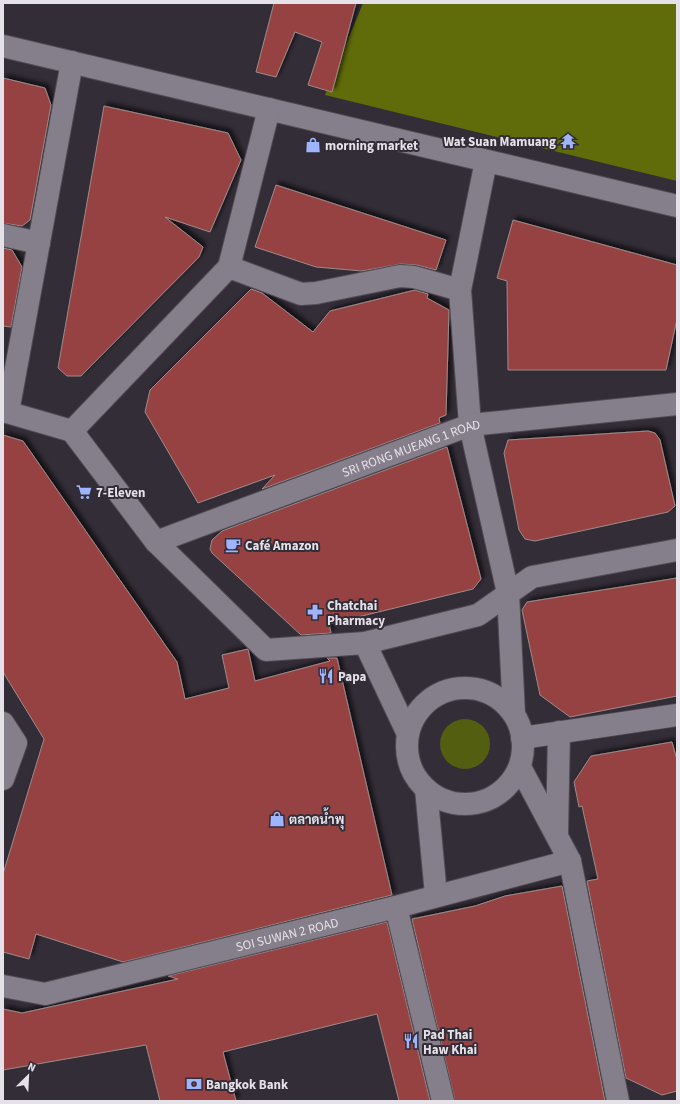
<svg xmlns="http://www.w3.org/2000/svg" width="680" height="1104" viewBox="0 0 680 1104" font-family="'Source Sans 3',Sarabun,sans-serif">
  <style>
    .green { fill: #545e10 }
    .forest { fill: #606c09 }
    .building { fill: #974343; stroke: #9c8b8a; filter: url(#shadow) }
    .lines { fill: none; stroke-linecap: round; stroke-linejoin: round }
    .minor-casing { stroke: #504a53; stroke-width: 24 }
    .minor { stroke: #857e8b; stroke-width: 22 }
    .labels { text-anchor: middle; stroke-width: 4; stroke-linejoin: round; paint-order: stroke }
    .poi-label { font-size: 13px; font-weight: bold; fill: #e5e1e8; stroke: #332d38; text-anchor: start }
    .street-label { font-size: 13px; fill: #e5e1e8; stroke: #332d38 }
  </style>
  <defs>
    <filter id="shadow"><feDropShadow dx="3.5" dy="-3.5" stdDeviation="2" flood-color="#0009"/></filter>
  </defs>
  <rect width="100%" height="100%" fill="#332d38"/>
  <!-- green -->
  <circle class="green" cx="465" cy="744" r="25"/>
  <!-- forest -->
  <polygon class="forest" points="363,3 677,3 677,181 325,95"/>
  <!-- building -->
  <g class="building">
    <polygon points="274,3 356,3 332,92 308,85 322,42 295,32 276,77 256,72"/>
    <polygon points="3,78 45,88 51,105 30,220 22,226 3,223"/>
    <polygon points="104,106 228,133 241,160 210,232 165,217 203,247 199,257 81,376 67,376 58,368"/>
    <polygon points="276,185 446,240 436,270 417,265 401,264 362,271 316,267 255,247"/>
    <polygon points="513,220 677,265 677,319 666,370 508,370 507,281 497,278"/>
    <polygon points="3,248 12,250 22,267 11,327 3,326"/>
    <polygon points="251,289 262,293 313,332 330,311 415,290 428,294 427,298 449,310 446,415 439,418 440,423 262,489 275,475 198,503 145,412 150,390"/>
    <polygon points="648,431 655,433 660,440 675,506 668,512 535,541 525,539 519,530 504,453 508,440"/>
    <polygon points="3,435 23,441 177,662 185,699 229,688 222,655 248,649 255,681 330,661 327,658 337,658 392,895 123,962 36,934 29,959 3,952 3,874 44,739 3,672"/>
    <polygon points="447,447 481,579 473,589 329,624 331,633 301,635 212,553 210,549 212,540 222,531"/>
    <polygon points="677,578 677,696 570,717 540,695 522,610 527,602"/>
    <polygon points="672,742 677,760 677,1091 662,1095 626,1078 587,881 598,879 582,806 579,807 574,782 591,756"/>
    <polygon points="562,886 605,1101 455,1101 412,919 475,906 505,896"/>
    <polygon points="387,922 430,1101 399,1101 377,1014 223,1052 236,1101 160,1101 146,1045 3,1070 3,1009 22,1013 178,979 168,976"/>
  </g>
  <g class="lines">
    <defs>
      <g id="minor">
        <polyline points="3,46 677,206"/>
        <polyline points="486,161 460,290 470,425 508,593 514,714"/>
        <polyline points="3,235 39,243"/>
        <polyline points="229,267 301,294 316,293 400,276 414,277 460,290"/>
        <polyline points="3,411 72,431 156,542 266,650 365,643 478,615 532,577 677,550"/>
        <polyline points="8,412 72,62"/>
        <polyline points="72,431 229,267 269,109"/>
        <path id="s1" d="M156 542 470 425 677 404"/>
        <polyline points="365,643 408,734"/>
        <circle cx="465" cy="746" r="58"/>
        <polyline points="3,723 16,743 3,779"/>
        <polyline points="522,738 677,715"/>
        <polyline points="520,767 570,861 618,1101"/>
        <polyline points="426,789 436,895"/>
        <polyline points="557,834 559,732"/>
        <polyline points="396,907 443,1101"/>
        <path id="s2" d="M3 986 45 994 396 907 570 861"/>
      </g>
    </defs>
    <!-- minor casing -->
    <use href="#minor" class="minor-casing"/>
    <!-- minor -->
    <use href="#minor" class="minor"/>
  </g>
  <!-- icons -->
  <defs>
    <symbol id="temple-bare" viewBox="-9 -9 18 18"><path d="M0-6L5-2H3V0L6.5 2.5H4V6H1.5V3h-3V6H-4V2.5H-6.5L-3 0V-2H-5Z" fill="#9eb4fd" stroke="#332d38" stroke-width="2.5" paint-order="stroke"/></symbol>
    <symbol id="shop-bare" viewBox="-9 -9 18 18"><path d="M-5-2.5h2.3a2.7 3.5 0 0 1 5.4 0H5L5.5 6h-11ZM-1.5-2.5h3a1.5 2.3 0 0 0-3 0Z" fill="#9eb4fd" stroke="#332d38" stroke-width="2.5" paint-order="stroke"/></symbol>
    <symbol id="supermarket-bare" viewBox="-9 -9 18 18"><path d="M-6-5.5h2.5l.6 2H6L4.5 2H-2.5L-4.4-4H-6ZM-1.5 3.2a1.3 1.3 0 1 0 .1 0ZM3 3.2a1.3 1.3 0 1 0 .1 0Z" fill="#9eb4fd" stroke="#332d38" stroke-width="2.5" paint-order="stroke"/></symbol>
    <symbol id="cafe-bare" viewBox="-9 -9 18 18"><path d="M-5.5-4.5H6V0H3Q3 3.5 0 3.5H-2.5Q-5.5 3.5-5.5 0ZM3-3.2v2h1.7v-2ZM-6 4.5H4V6H-6Z" fill="#9eb4fd" stroke="#332d38" stroke-width="2.5" paint-order="stroke"/></symbol>
    <symbol id="pharmacy-bare" viewBox="-9 -9 18 18"><path d="M-2-6h4v4h4v4h-4v4h-4v-4h-4v-4h4Z" fill="#9eb4fd" stroke="#332d38" stroke-width="2.5" paint-order="stroke"/></symbol>
    <symbol id="restaurant-bare" viewBox="-9 -9 18 18"><path d="M-5-6h1v4h1v-4h1v4h1v-4h1v5L-1.5 .5V6h-2V.5L-5-1ZM5-6V6H3V1.5H1.5Q1.5-4 5-6Z" fill="#9eb4fd" stroke="#332d38" stroke-width="2.5" paint-order="stroke"/></symbol>
    <symbol id="bank-bare" viewBox="-9 -9 18 18"><path d="M-6-4H6V4H-6ZM0-2.3a2.3 2.3 0 1 0 0 4.6a2.3 2.3 0 1 0 0-4.6Z" fill="#9eb4fd" stroke="#332d38" stroke-width="2.5" paint-order="stroke"/></symbol>
  </defs>
  <g fill-rule="evenodd">
    <use href="#temple-bare" x="557" y="130" width="22" height="22"/>
    <use href="#shop-bare" x="302" y="134" width="22" height="22"/>
    <use href="#supermarket-bare" x="73" y="481" width="22" height="22"/>
    <use href="#cafe-bare" x="222" y="534" width="22" height="22"/>
    <use href="#pharmacy-bare" x="304" y="601" width="22" height="22"/>
    <use href="#restaurant-bare" x="315" y="665" width="22" height="22"/>
    <use href="#shop-bare" x="266" y="808" width="22" height="22"/>
    <use href="#restaurant-bare" x="400" y="1030" width="22" height="22"/>
    <use href="#bank-bare" x="183" y="1073" width="22" height="22"/>
  </g>
  <g class="labels">
    <!-- poi labels -->
    <g class="poi-label">
      <text x="556" y="146" text-anchor="end">Wat Suan Mamuang</text>
      <text x="325" y="150">morning market</text>
      <text x="96" y="497">7-Eleven</text>
      <text x="245" y="550">Café Amazon</text>
      <text x="327" y="610">Chatchai<tspan x="327" dy="15">Pharmacy</tspan></text>
      <text x="338" y="681">Papa</text>
      <text x="289" y="824">ตลาดน้ำพุ</text>
      <text x="423" y="1039">Pad Thai<tspan x="423" dy="15">Haw Khai</tspan></text>
      <text x="206" y="1089">Bangkok Bank</text>
    </g>
    <!-- street labels -->
    <g class="street-label">
      <text dy="5" stroke="none"><textPath href="#s1" startOffset="272">SRI RONG MUEANG 1 ROAD</textPath></text>
      <text dy="5" stroke="none"><textPath href="#s2" startOffset="292">SOI SUWAN 2 ROAD</textPath></text>
    </g>
  </g>
  <!-- border -->
  <rect width="680" height="1104" fill="none" stroke="#e5e1e8" stroke-width="8"/>
  <!-- north arrow -->
  <g transform="translate(28 1076) rotate(24)" stroke="#332d38" stroke-width="3" paint-order="stroke">
  <path d="M0-3L7 15L0 10L-7 15Z" fill="#e5e1e8"/>
  <text y="-6" font-size="11" font-weight="bold" text-anchor="middle" fill="#e5e1e8">N</text>
  </g>
</svg>
